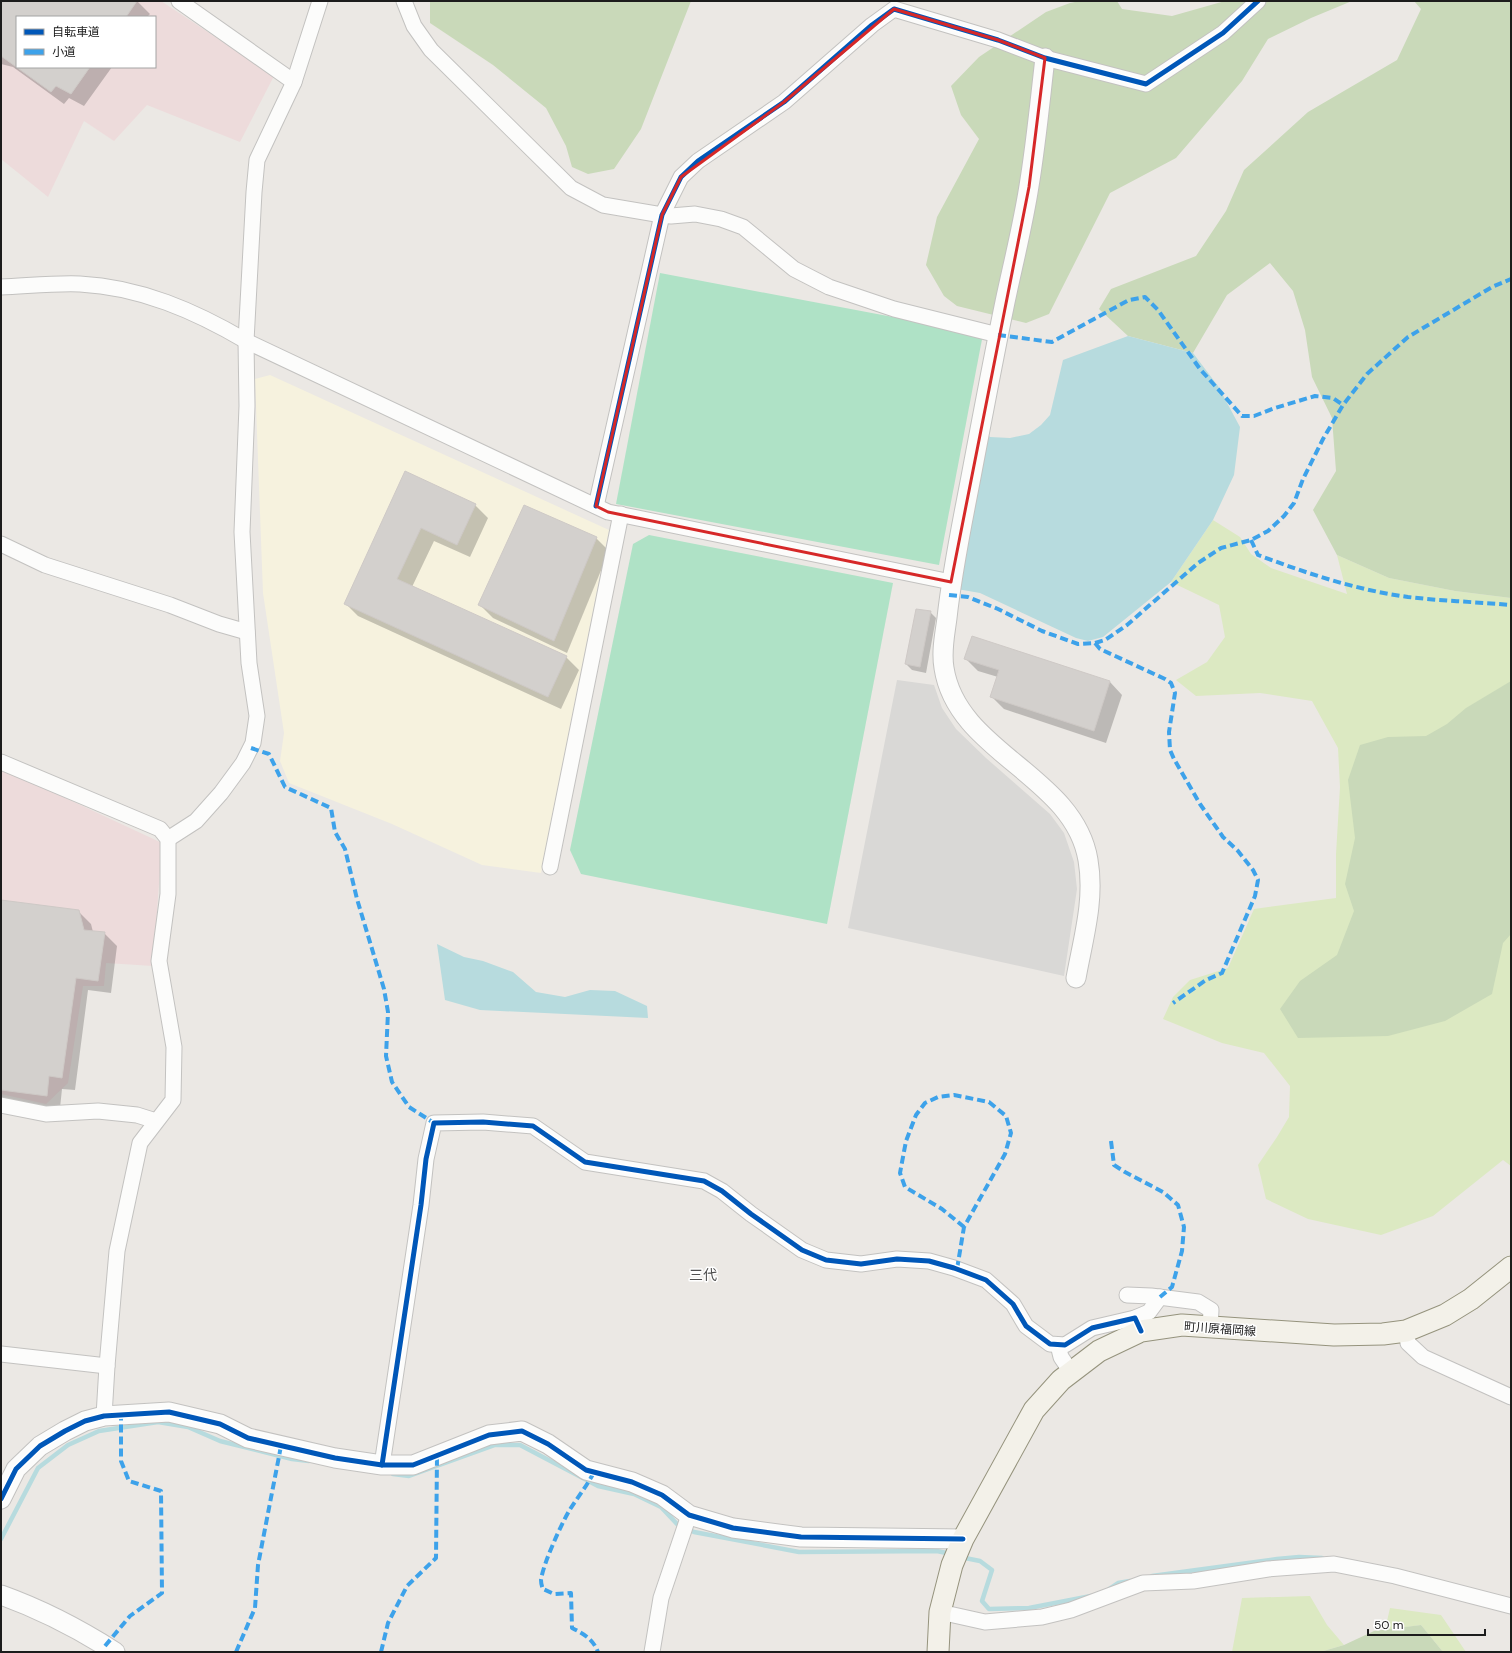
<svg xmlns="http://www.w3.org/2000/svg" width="1512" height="1653" viewBox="0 0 1512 1653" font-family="'DM Sans','Noto Sans JP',sans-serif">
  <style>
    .commercial { fill: #eddbdb; fill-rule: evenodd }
    .education { fill: #f6f2de }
    .religious { fill: #d9d8d6 }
    .grass { fill: #dce9c2 }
    .forest { fill: #c9d9b9 }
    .pitch { fill: #afe2c6 }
    .water { fill: #b7dbde }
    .shadow { fill: #0003 }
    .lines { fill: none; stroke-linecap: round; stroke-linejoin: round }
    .stream { stroke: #b7dbde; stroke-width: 4.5 }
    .building { fill: #d3d0cd; stroke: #cec9c6 }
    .minor-casing { stroke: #c3c2c0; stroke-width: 17 }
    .tertiary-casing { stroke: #c3c2c0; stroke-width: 21 }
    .secondary-casing { stroke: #95937d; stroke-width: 23 }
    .minor { stroke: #fcfcfb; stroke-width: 15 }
    .tertiary { stroke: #fcfcfb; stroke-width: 19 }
    .secondary { stroke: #f3f1e9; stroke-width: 21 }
    .quiet { stroke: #3da2ea; stroke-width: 4; stroke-dasharray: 8 4; stroke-linecap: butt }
    .cycleway-casing { stroke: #fff; stroke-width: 8 }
    .cycleway { stroke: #0057b8; stroke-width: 5 }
    .marked { fill: none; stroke: #d62828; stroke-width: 3; stroke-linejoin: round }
    .labels { text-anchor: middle; stroke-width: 3; stroke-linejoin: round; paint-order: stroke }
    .street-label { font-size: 12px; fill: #1c1c1c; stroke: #fff }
    .quarter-label { font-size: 14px; fill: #4f4f4f; stroke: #fff }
  </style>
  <rect width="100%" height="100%" fill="#ebe8e4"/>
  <!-- commercial -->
  <g class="commercial">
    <path d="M1 1H161L274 76 240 142 147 105 114 141 84 121 48 197 1 159ZM17 17H155V67H17Z"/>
    <polygon points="1,768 162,843 153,966 106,963 104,986 83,986 68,1083 46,1104 1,1094"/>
  </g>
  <!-- education -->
  <polygon class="education" points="270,375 609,530 541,873 482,865 392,824 289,783 280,761 284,733 263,593 255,379"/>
  <!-- religious -->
  <polygon class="religious" points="897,680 934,685 942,708 956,729 986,758 1050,814 1064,833 1074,862 1077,889 1064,976 848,928"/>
  <!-- grass -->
  <g class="grass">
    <polygon points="1213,520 1240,537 1251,554 1271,568 1347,594 1337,555 1389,578 1455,591 1511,598 1511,1166 1503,1160 1433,1216 1381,1235 1308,1219 1266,1199 1258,1165 1277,1137 1289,1117 1290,1086 1264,1053 1222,1043 1163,1019 1173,997 1190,980 1228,968 1254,909 1336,898 1336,854 1340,787 1338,748 1312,701 1260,693 1196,696 1176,680 1207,662 1225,637 1219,605 1171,582"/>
    <polygon points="1310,1596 1327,1625 1344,1645 1320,1652 1232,1652 1242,1598"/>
    <polygon points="1390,1608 1441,1615 1466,1652 1443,1652 1421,1625 1385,1630"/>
  </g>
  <!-- forest -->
  <g class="forest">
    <polygon points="430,1 691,1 641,129 614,169 588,174 572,167 566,146 546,108 493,65 430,23"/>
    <polygon points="1080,1 1117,1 1122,9 1172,16 1225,1 1352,1 1311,18 1268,39 1242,81 1176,158 1110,193 1049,314 1026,323 957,306 944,296 926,265 937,217 979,139 961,115 951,86 979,57 1046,12 1070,3"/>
    <polygon points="1414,1 1511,1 1511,598 1455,591 1389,578 1337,555 1313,510 1336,471 1332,418 1312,377 1305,330 1293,291 1270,263 1227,295 1193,353 1128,336 1099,309 1111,289 1196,256 1226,211 1244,170 1308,112 1397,60 1421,9"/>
    <polygon points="1511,681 1511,934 1503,943 1492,994 1445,1021 1388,1036 1298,1038 1280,1009 1300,981 1337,955 1354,911 1345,884 1355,838 1348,780 1360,745 1388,737 1426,736 1447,724 1466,708"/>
    <polygon points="1421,1625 1443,1652 1320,1652 1344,1645 1374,1631"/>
  </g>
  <!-- pitch -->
  <g class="pitch">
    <polygon points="660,273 983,334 939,565 616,504"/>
    <polygon points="649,535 893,583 827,924 581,874 570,850 633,544"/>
  </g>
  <!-- water -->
  <g class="water">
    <polygon points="1128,336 1193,353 1218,386 1240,427 1234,475 1213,520 1171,582 1103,637 1088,641 1076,638 980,593 957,589 984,430 990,437 1010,438 1029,434 1041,425 1050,415 1063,360"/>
    <polygon points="437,944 464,957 483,961 513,972 536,992 565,997 590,990 615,991 647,1006 648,1018 480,1010 445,1000"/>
  </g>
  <!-- shadow -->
  <g class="shadow">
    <polygon points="1,1 137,1 150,14 147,17 17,17 17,67 112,67 84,106 69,98 64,104 13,67 1,64"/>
    <polygon points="405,473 475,505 488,518 470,557 434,541 412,587 566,657 579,670 561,709 358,616 345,603"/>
    <polygon points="596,538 609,551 567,653 493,618 480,605"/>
    <polygon points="930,612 936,618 926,673 912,670 906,664"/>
    <polygon points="965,658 1110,682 1122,695 1106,743 1004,709 991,696 998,677 978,671"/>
    <polygon points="1,901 78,911 91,924 93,932 104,933 117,946 111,993 88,990 75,1090 62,1089 60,1108 6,1101 1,1096"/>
  </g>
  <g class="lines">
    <!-- stream -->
    <g class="stream">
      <polyline points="393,1474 409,1476 495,1445 520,1445 598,1486 634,1494 661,1507 678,1525 694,1532 799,1552 937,1551 951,1554"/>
      <polyline points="1,1539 38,1468 68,1445 99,1431 158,1422 188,1427 220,1441 292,1459 309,1461"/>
      <polyline points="960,1557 980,1561 992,1570 982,1601 989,1609 1029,1608 1091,1596"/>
      <polyline points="1152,1576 1277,1559 1299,1557 1322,1558"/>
      <polyline points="1109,1589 1118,1583 1130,1581"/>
    </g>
  </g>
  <!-- building -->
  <g class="building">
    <polygon points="1,1 137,1 126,17 17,17 17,67 90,67 71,94 56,86 51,92 1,56"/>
    <polygon points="405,471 476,504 457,545 421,528 397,579 567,656 548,697 344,604"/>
    <polygon points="524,505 597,537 554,641 478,605"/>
    <polygon points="916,609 931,611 920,667 905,664"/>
    <polygon points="972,636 1110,681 1094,731 990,697 999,670 964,659"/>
    <polygon points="1,900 79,910 84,930 105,932 98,981 76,978 62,1078 49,1076 47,1096 1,1090"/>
  </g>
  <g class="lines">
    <defs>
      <g id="minor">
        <polyline points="179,1 294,82"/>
        <polyline points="404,1 414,26 431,50 571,188 603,205 662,215 671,216 695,214 721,219 743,227 794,269 829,287 894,309 998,335"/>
        <path d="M1 287C27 286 54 283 80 284 140 287 195 311 246 341L608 512 951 582"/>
        <polyline points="596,506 662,215 681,177 698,161 784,102 872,25 894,9 998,40 1045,58 1146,84 1223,33 1258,1"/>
        <polyline points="1,544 45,565 170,605 219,624 247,632"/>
        <polyline points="1,762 160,829 168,839 168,894 159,961 174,1047 173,1100 140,1143 117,1251 107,1366 104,1416"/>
        <polyline points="168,839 196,821 221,793 243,763 253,743 257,716 249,663 242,532 247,406 246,341 254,192 257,160 294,82 320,1"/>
        <polyline points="550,867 621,514"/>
        <polyline points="1,1105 46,1114 98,1111 137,1115 156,1121"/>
        <polyline points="1127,1295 1151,1296 1198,1302 1211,1310 1210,1328"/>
        <polyline points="1135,1318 1149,1312 1160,1297"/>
        <polyline points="1406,1331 1408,1343 1423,1357 1511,1397"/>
        <polyline points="1058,1345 1061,1357 1071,1372"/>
        <polyline points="1,1354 107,1366"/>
        <polyline points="382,1465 421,1205 426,1159 434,1123 483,1122 533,1126 585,1162 704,1181 722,1191 751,1214 802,1250 826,1260 861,1264 897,1259 929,1261 954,1268 986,1280 1013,1304 1026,1326 1050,1344 1065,1345 1092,1328 1135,1318 1141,1331"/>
        <polyline points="940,1612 985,1622 1042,1617 1071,1610 1143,1583 1193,1581 1268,1569 1334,1564 1395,1576 1511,1606"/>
        <polyline points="652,1652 661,1598 689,1515"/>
      </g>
      <g id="tertiary">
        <path d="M1045 58C1040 101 1036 144 1029 186 1023 225 1013 264 1005 302 993 360 982 419 971 477 962 524 952 571 947 618 945 634 941 651 944 668 957 753 1074 775 1088 860 1095 900 1083 939 1076 978"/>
        <polyline points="1,1499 16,1469 40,1446 65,1431 85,1421 104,1416 169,1412 220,1424 248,1438 335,1458 382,1465 413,1465 489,1435 522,1431 548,1444 586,1470 632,1482 662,1495 689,1515 733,1528 801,1537 963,1539"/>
        <path d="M1 1595C40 1609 79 1629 115 1652"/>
      </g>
      <polyline id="secondary" points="938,1652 940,1612 952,1565 963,1539 1034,1410 1061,1380 1099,1351 1141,1331 1182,1325 1334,1335 1383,1334 1406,1331 1445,1315 1471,1299 1511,1267"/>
    </defs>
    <!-- minor casing -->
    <use href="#minor" class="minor-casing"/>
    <!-- tertiary casing -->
    <use href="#tertiary" class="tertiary-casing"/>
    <!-- secondary casing -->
    <use href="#secondary" class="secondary-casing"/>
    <!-- minor -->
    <use href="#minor" class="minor"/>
    <!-- tertiary -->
    <use href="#tertiary" class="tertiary"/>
    <!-- secondary -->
    <use href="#secondary" class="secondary"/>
    <!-- quiet -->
    <g class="quiet">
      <polyline points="998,335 1052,342 1129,300 1145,297 1158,310 1200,369 1242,416 1254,416 1275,408 1315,396 1333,398 1343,405"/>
      <path d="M1251 540 1258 555C1306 573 1356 590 1408 597 1442 601 1477 602 1511 605"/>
      <polyline points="949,595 968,597 998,609 1042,631 1078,644 1095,643 1105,640 1127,625 1198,563 1221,548 1251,540 1268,531 1284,516 1294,503 1303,479 1323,439 1343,405 1367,374 1408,337 1492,287 1511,279"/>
      <polyline points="1095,643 1100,649 1165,679 1171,683 1175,693 1169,732 1170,750 1174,759 1200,804 1223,837 1238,851 1253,870 1258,880 1255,896 1222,973 1206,980 1173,1003"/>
      <polyline points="251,748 269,754 285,787 331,808 335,832 345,849 357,899 384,989 388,1012 386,1056 392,1082 409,1107 434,1123"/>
      <polyline points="1111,1141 1114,1165 1125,1172 1163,1192 1178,1205 1184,1227 1182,1251 1172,1287 1160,1297"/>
      <polyline points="957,1269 964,1227 1005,1154 1011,1133 1006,1116 989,1102 954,1095 938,1097 925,1103 916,1115 906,1141 900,1173 905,1187 942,1209 964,1227"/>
      <path d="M594 1472C587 1486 577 1498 569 1511 561 1525 543 1564 541 1580 541 1583 542 1587 543 1589L554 1594 571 1593 572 1628C584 1634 593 1639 598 1652"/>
      <polyline points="105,1646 130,1616 162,1593 161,1491 129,1481 121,1461 121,1414"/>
      <polyline points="236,1652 255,1608 258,1565 281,1446"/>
      <polyline points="381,1652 388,1623 407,1586 436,1558 437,1456"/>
    </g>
    <defs>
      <g id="cycleway">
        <polyline points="596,506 662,215 681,177 698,161 784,102 872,25 894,9 998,40 1045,58 1146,84 1223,33 1258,1"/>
        <polyline points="382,1465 421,1205 426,1159 434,1123 483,1122 533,1126 585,1162 704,1181 722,1191 751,1214 802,1250 826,1260 861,1264 897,1259 929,1261 954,1268 986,1280 1013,1304 1026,1326 1050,1344 1065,1345 1092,1328 1135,1318 1141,1331"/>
        <polyline points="1,1499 16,1469 40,1446 65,1431 85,1421 104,1416 169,1412 220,1424 248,1438 335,1458 382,1465 413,1465 489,1435 522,1431 548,1444 586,1470 632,1482 662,1495 689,1515 733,1528 801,1537 963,1539"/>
      </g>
    </defs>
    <!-- cycleway casing -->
    <use href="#cycleway" class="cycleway-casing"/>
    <!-- cycleway -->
    <use href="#cycleway" class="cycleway"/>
  </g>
  <!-- marked area -->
  <path class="marked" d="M894 9 998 40 1045 58 1029 187 951 582 608 512 596 506 662 215 681 177 784 102Z"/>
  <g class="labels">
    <!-- street labels -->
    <g class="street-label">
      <text transform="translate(1220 1329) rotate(4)" y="4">町川原福岡線</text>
    </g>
    <!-- quarter labels -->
    <g class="quarter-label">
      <text x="703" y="1280">三代</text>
    </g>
  </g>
  <!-- border -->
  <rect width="1512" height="1653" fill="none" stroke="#1c1c1c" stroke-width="4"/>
  <!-- legend -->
  <rect x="16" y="16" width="140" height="52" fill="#ffffff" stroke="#a4a4a4"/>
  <rect x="24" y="29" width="20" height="6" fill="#0057b8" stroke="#a4a4a4"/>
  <text x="52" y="36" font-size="12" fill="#1c1c1c">自転車道</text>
  <rect x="24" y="49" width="20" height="6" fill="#3da2ea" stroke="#a4a4a4"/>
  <text x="52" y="56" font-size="12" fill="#1c1c1c">小道</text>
  <!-- scale -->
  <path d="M1368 1629v6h117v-6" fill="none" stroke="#1c1c1c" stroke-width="2"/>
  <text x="1374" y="1629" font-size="12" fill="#1c1c1c" stroke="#ffffff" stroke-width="3" paint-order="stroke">50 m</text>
</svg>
